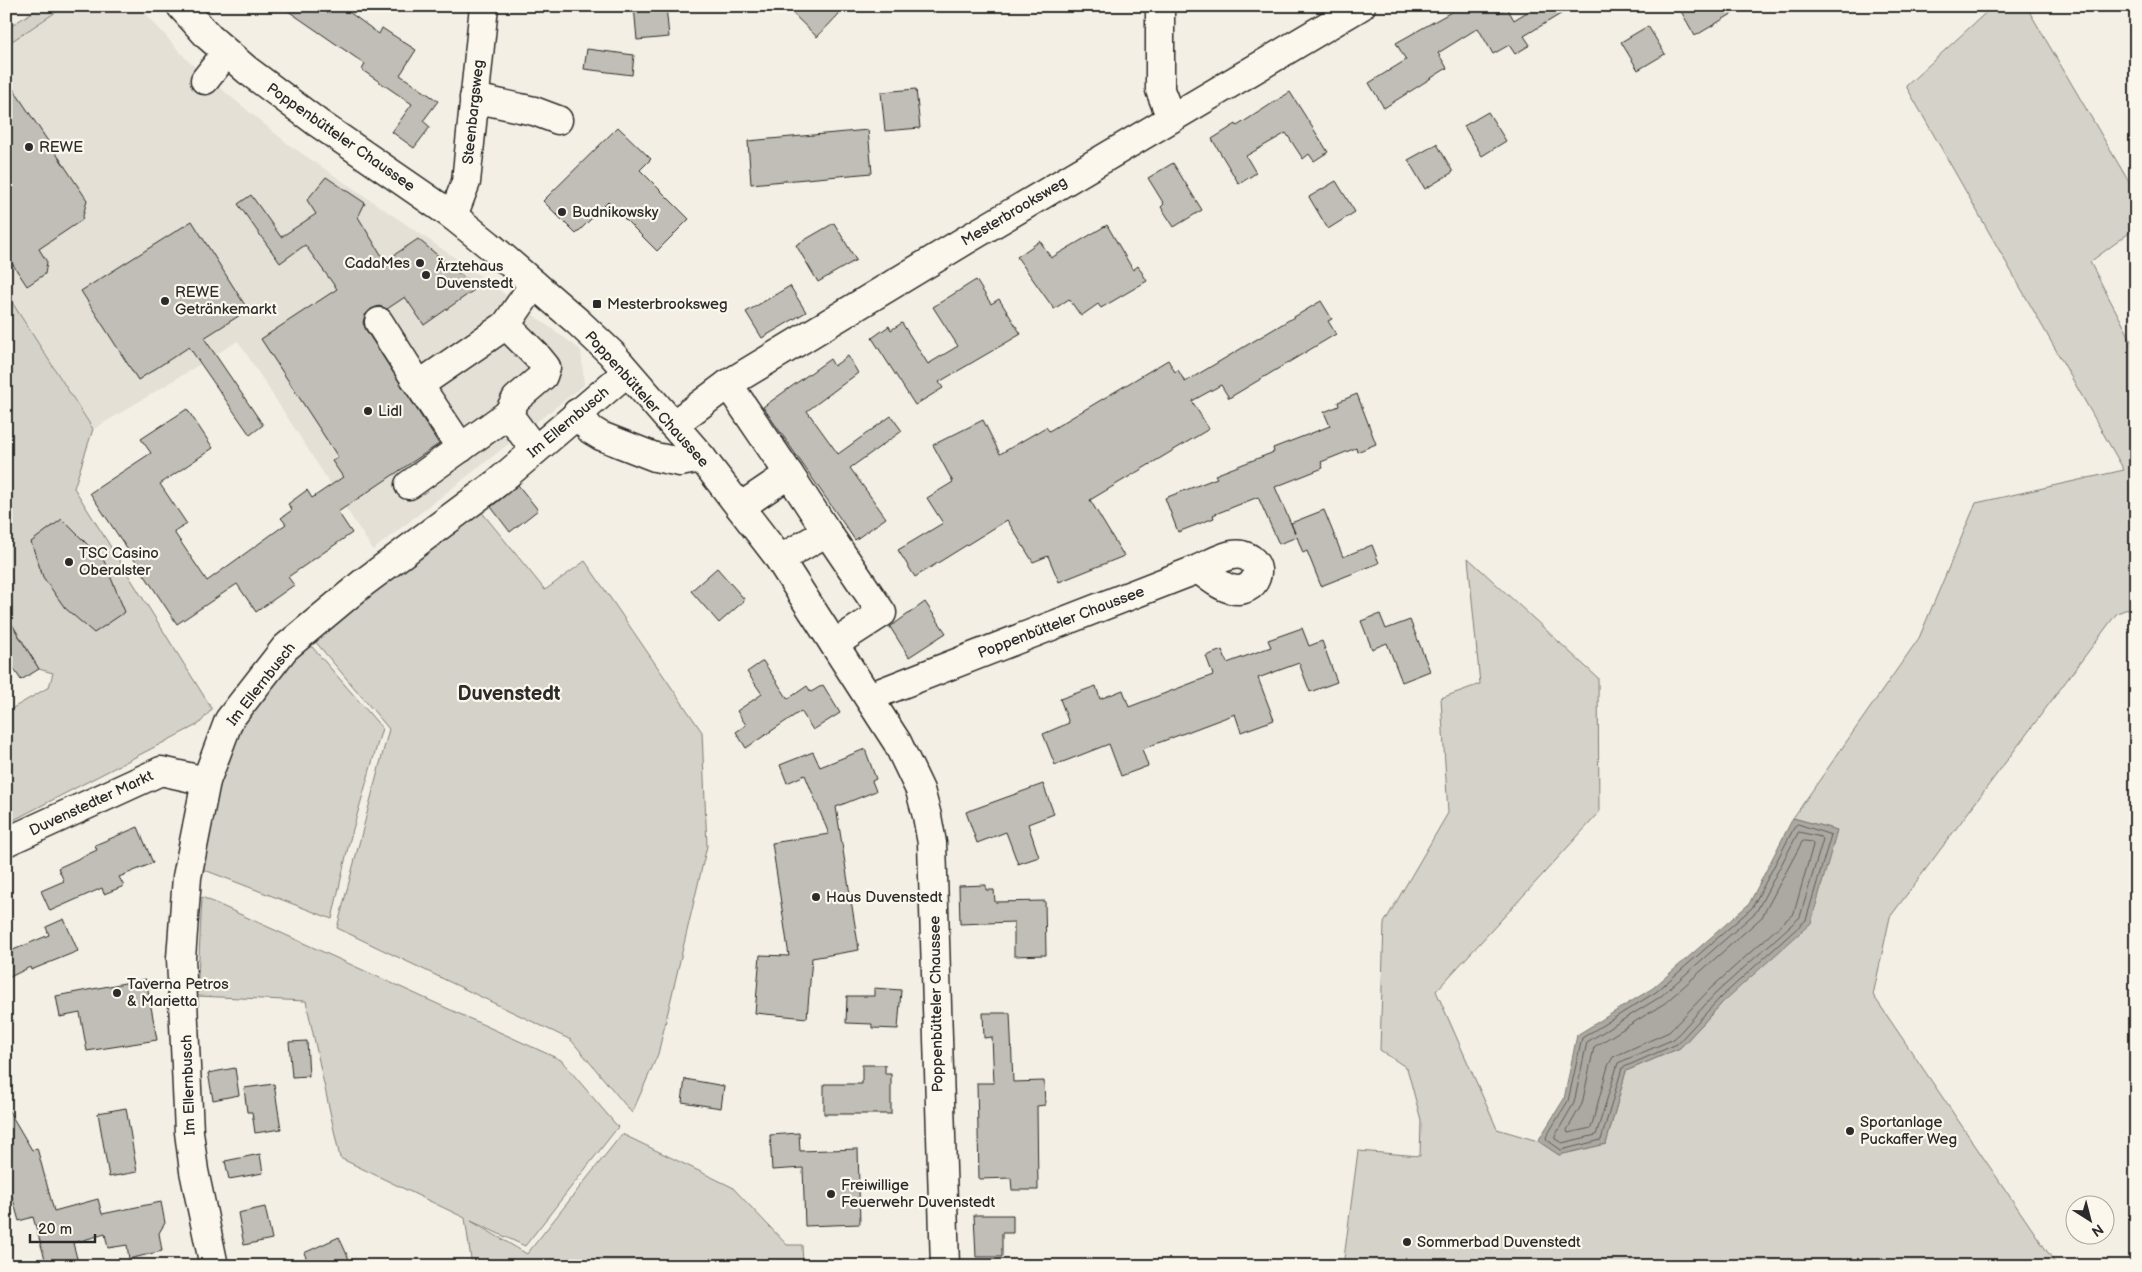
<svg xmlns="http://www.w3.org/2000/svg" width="2142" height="1272" viewBox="0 0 2142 1272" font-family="'Balsamiq Sans',sans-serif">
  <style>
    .built { fill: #e4e0d6 }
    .green { fill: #d5d2c9; stroke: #807e7a }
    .water { fill: #aca9a2; stroke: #787772 }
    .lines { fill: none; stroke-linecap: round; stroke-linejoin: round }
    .shore { stroke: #5f5d5b; stroke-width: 1 }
    .building { fill: #c0beb6; stroke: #2b2b2b }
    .minor-casing { stroke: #2b2b2b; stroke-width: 31 }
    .major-casing { stroke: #2b2b2b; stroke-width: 31 }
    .minor { stroke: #fbf7ec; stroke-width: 28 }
    .major { stroke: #fbf7ec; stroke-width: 28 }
    .poi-dot { fill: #2b2b2b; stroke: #fbf7ec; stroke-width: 2 }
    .labels { text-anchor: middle; stroke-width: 4.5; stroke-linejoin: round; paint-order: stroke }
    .street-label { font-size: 15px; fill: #2b2b2b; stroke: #fbf7ec }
    .poi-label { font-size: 15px; fill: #2b2b2b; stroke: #fbf7ec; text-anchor: start }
    .district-label { font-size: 20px; font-weight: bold; fill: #2b2b2b; stroke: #fbf7ec }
  </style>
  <rect width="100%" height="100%" fill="#f3efe4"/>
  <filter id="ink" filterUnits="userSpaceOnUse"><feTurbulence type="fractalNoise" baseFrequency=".02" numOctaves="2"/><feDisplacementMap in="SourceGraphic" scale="10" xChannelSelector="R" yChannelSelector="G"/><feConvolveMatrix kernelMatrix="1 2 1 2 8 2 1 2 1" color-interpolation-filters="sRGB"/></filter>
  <g filter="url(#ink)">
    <!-- built -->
    <polygon class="built" points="65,6 139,6 189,62 288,144 454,257 581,350 584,385 373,550 238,341 94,429 6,293 6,44"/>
    <!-- green -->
    <g class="green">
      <polygon points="42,6 65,6 6,45 6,29"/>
      <polygon points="1993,6 2026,6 2136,194 2136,228 2090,262 2136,349 2136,606 2117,613 1890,917 1873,995 2057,1266 1343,1266 1358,1151 1420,1156 1421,1120 1407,1068 1380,1050 1384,923 1448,813 1441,698 1480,684 1468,558 1598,678 1599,813 1436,991 1497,1129 1538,1141 1559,1155 1606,1144 1626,1071 1680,1048 1723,1002 1837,830 1793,818 1919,638 1976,503 2124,470 1906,86"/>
      <polygon points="6,293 93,429 74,488 212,709 199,724 6,824 6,712 49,687 53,673 39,669 11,622 6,625"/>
      <polygon points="480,510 545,590 585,561 702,732 707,846 658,1054 632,1113 571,1040 337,928 389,729 314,640"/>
      <polygon points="307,641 382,728 349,843 332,919 202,869 229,734"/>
      <polygon points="202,897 561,1060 618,1127 525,1246 471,1221 527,1254 622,1134 732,1187 787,1245 802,1245 803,1266 472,1266 465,1218 340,1158 306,1001 197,996"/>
    </g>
    <!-- water -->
    <polygon class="water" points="1793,818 1837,830 1811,923 1723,1002 1680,1048 1626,1071 1606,1144 1559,1155 1538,1141 1564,1099 1577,1035 1653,988 1749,904"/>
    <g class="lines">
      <!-- shore -->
      <g class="shore">
        <polygon points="1798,824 1831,835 1806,920 1720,998 1677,1044 1622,1068 1601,1140 1561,1150 1547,1140 1546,1137 1568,1101 1582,1038 1656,992 1752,908 1795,826"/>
        <polygon points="1799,832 1821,837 1823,839 1800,917 1715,994 1674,1039 1618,1063 1596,1135 1562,1143 1555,1139 1555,1136 1574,1103 1587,1042 1660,997 1756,912"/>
        <polygon points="1805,841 1812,842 1813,845 1794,913 1710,989 1669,1032 1613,1057 1608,1066 1591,1128 1568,1133 1567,1130 1582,1104 1594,1047 1665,1003 1762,917 1802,842"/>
      </g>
    </g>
    <!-- building -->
    <g class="building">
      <polygon points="281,6 341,6 379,34 382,28 416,50 400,75 438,101 423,121 430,127 414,148 392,132 412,104 362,70 365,64"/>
      <polygon points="634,6 666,6 669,37 637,40"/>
      <polygon points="785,6 831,6 839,14 817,37"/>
      <polygon points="1462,6 1494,6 1498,13 1507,8 1514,20 1537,6 1574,6 1524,36 1530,45 1515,54 1509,45 1493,54 1478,28 1438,53 1447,68 1384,108 1369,83 1406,60 1396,43"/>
      <polygon points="1678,6 1745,6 1695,36"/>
      <polygon points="1648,26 1665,54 1638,70 1621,42"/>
      <polygon points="587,49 634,55 632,75 584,69"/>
      <polygon points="6,78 87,200 82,220 39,249 47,262 45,274 27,286 6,254"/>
      <polygon points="916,89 920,128 885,131 881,92"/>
      <polygon points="1290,92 1328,152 1314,161 1309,154 1303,159 1286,133 1246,156 1256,173 1239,184 1212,139 1236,124 1237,126"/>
      <polygon points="1488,112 1506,141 1482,156 1464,126"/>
      <polygon points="618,127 651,159 640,170 689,219 657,251 608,202 576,234 543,201"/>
      <polygon points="868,130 872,173 751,184 748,141"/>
      <polygon points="1437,144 1453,172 1425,189 1408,160"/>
      <polygon points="1173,163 1202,210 1174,227 1161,207 1164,204 1148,178"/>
      <polygon points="326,177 365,203 358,217 385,261 418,239 477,288 424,325 405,297 387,309 379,306 371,309 365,315 363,323 366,330 439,444 338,512 352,533 288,577 294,585 256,612 237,584 177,624 90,493 151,453 141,439 187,409 213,448 160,484 187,524 174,532 207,581 286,524 281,518 292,510 288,504 307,490 312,498 343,477 332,461 338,457 261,339 337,289 305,245 280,263 238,204 251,195 281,237 316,214 307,200"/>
      <polygon points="1336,181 1355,212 1328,229 1309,197"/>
      <polygon points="192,221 248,310 204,338 263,425 250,435 189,347 138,380 81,291"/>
      <polygon points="834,223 856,260 818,282 796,245"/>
      <polygon points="1107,225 1133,270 1138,266 1147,281 1101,308 1098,304 1081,316 1069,299 1054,309 1017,257 1040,241 1051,258"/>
      <polygon points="976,280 991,304 999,299 1021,334 939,382 943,388 915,405 872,338 889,326 891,330 902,323 928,364 958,346 933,307"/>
      <polygon points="790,286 806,312 762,338 746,312"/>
      <polygon points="1321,301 1332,319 1328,321 1336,334 1229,398 1221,385 1192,401 1209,429 1090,500 1124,556 1059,582 1048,556 1033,562 1007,520 915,577 898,550 943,523 927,498 953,482 933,445 983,420 1000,454 1046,427 1049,431 1168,360 1175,372 1178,370 1185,382"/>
      <polygon points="848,356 858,373 807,411 838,454 891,416 902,431 850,468 886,518 855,540 763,407 830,359 834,366"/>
      <polygon points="1357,394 1376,444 1357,452 1356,448 1321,462 1323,468 1275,487 1295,533 1291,523 1324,510 1343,557 1372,545 1379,563 1321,586 1307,551 1303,553 1297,537 1279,544 1258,497 1213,515 1214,518 1178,532 1165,498 1217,478 1215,475 1274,452 1273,448 1330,426 1324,412 1339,406 1338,402"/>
      <polygon points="518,485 538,510 510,532 491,507"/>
      <polygon points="62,519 104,561 125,612 94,633 65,608 43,577 31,542"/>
      <polygon points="717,568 745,600 719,623 691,591"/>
      <polygon points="925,602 946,633 909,657 890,627"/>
      <polygon points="1380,614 1386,629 1410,620 1430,671 1402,682 1387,643 1372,649 1361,621"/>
      <polygon points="6,615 39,669 21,680 6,657"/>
      <polygon points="1302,628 1309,646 1322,641 1337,682 1310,692 1299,663 1258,678 1274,720 1241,732 1235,714 1142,749 1148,766 1121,776 1109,744 1055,765 1043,734 1069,723 1060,699 1096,686 1100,699 1123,690 1129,707 1213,675 1206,656 1222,650 1227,663 1271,647 1268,640"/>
      <polygon points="763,661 788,699 807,686 811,692 823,685 840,713 813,730 801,711 746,748 736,732 746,725 737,711 762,694 747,672"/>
      <polygon points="865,749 876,779 872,781 876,791 836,807 859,950 812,958 807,1018 755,1013 760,955 789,956 772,843 829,834 805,775 787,783 780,765 813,752 820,767"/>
      <polygon points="1043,784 1054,814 1028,824 1039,857 1018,864 1006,832 977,843 966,812"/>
      <polygon points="138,827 153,863 119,877 124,886 104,894 102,888 50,911 41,891 64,881 58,868 97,850 95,845"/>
      <polygon points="986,885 986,890 994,890 995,902 1045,901 1046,955 1014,956 1014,922 960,924 959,886"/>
      <polygon points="64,919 78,951 31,970 30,967 6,979 6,953 49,935 46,927"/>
      <polygon points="146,979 157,1040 87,1051 80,1013 60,1017 56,996"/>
      <polygon points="874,988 901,990 898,1029 872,1028 872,1024 846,1023 847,996 874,996"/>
      <polygon points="983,1013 1010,1013 1013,1082 1044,1081 1045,1105 1037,1106 1038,1190 1012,1190 1011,1178 979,1179 977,1083 994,1083 992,1037 984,1038"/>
      <polygon points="307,1041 309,1076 292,1077 289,1042"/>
      <polygon points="862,1065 885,1065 885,1074 891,1074 891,1114 824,1114 824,1084 862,1084"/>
      <polygon points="235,1068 239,1095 213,1100 208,1073"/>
      <polygon points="685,1079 724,1086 721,1108 682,1102"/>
      <polygon points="274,1084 281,1129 255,1133 252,1112 247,1112 244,1088"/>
      <polygon points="6,1106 32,1150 37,1148 54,1211 98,1199 102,1214 161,1202 165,1223 159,1233 162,1251 129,1259 127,1245 108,1248 105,1234 73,1243 79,1266 47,1266 33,1217 19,1221 6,1175"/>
      <polygon points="126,1108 137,1172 109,1177 98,1113"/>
      <polygon points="799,1133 800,1151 858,1149 860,1224 805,1226 803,1168 772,1170 770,1135"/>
      <polygon points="260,1154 263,1173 229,1179 225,1161"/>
      <polygon points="265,1207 272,1239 244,1245 238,1213"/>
      <polygon points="974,1215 1013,1215 1013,1233 1002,1233 1002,1257 976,1257"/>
      <polygon points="339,1237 352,1266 310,1266 304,1253"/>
    </g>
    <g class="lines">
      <defs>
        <g id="minor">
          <polyline points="1160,6 1160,90 1171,118"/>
          <polyline points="205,80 226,53"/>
          <polyline points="474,98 534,111 558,120"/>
          <polyline points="453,216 466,182 484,6"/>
          <polyline points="379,322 419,385 506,325 534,284"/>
          <polyline points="506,325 537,356 546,367 543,376 516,399 508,414"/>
          <polyline points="728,384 789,474"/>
          <polyline points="419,385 461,448"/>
          <polyline points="577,413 591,430 601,436 655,457 680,462 702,458"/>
          <polyline points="673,425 728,384 966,240 1361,6"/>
          <polyline points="409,485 508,414 535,450"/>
          <polyline points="740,507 789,474 827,532 780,559"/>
          <polyline points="827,532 882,613 834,644"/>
          <path d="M869 697 1198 569C1210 564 1229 552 1242 555 1269 562 1256 596 1231 589 1219 586 1208 576 1198 569"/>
          <polyline points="6,842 161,771 206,781"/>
          <polyline points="214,1266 194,1171 189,1132 181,958 187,877 206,781 229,720 285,648 363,583 497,483 627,372"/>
        </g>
        <polyline id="major" points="181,6 209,37 247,70 318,123 453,216 489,245 578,322 611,353 702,458 776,554 897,742 920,790 927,816 932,843 945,1266"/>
      </defs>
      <!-- minor casing -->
      <use href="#minor" class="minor-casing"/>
      <!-- major casing -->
      <use href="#major" class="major-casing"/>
      <!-- minor -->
      <use href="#minor" class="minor"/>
      <!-- major -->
      <use href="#major" class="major"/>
    </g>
  </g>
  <!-- markers -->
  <g class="poi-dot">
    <circle cx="29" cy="147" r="5"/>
    <circle cx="562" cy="212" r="5"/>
    <circle cx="420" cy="263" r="5"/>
    <circle cx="426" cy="275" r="5"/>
    <circle cx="165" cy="301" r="5"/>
    <rect x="592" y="299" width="10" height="10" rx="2.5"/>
    <circle cx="368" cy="411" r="5"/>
    <circle cx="69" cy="562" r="5"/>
    <circle cx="816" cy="897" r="5"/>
    <circle cx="117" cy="993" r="5"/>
    <circle cx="1850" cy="1131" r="5"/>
    <circle cx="831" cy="1194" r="5"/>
    <circle cx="1407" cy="1242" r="5"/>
  </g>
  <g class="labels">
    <!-- street labels -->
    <g class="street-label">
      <text transform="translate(473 112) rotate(-84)" y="5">Steenbargsweg</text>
      <text transform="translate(341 137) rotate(35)" y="5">Poppenbütteler Chaussee</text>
      <text transform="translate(1014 211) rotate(-31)" y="5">Mesterbrooksweg</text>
      <text transform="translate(647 399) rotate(48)" y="5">Poppenbütteler Chaussee</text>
      <text transform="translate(568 422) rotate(-40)" y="5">Im Ellernbusch</text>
      <text transform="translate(1061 622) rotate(-21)" y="5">Poppenbütteler Chaussee</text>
      <text transform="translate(261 684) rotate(-52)" y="5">Im Ellernbusch</text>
      <text transform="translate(91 803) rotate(-25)" y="5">Duvenstedter Markt</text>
      <text transform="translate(936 1004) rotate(-91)" y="5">Poppenbütteler Chaussee</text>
      <text transform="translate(188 1085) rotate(-92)" y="5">Im Ellernbusch</text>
    </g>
    <!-- poi labels -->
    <g class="poi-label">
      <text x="39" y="152">REWE</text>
      <text x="572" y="217">Budnikowsky</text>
      <text x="410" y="268" text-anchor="end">CadaMes</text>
      <text x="436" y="271">Ärztehaus<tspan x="436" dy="17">Duvenstedt</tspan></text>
      <text x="175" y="297">REWE<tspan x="175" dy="17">Getränkemarkt</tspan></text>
      <text x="607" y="309">Mesterbrooksweg</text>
      <text x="378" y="416">Lidl</text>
      <text x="79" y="558">TSC Casino<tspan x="79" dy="17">Oberalster</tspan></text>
      <text x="826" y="902">Haus Duvenstedt</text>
      <text x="127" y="989">Taverna Petros<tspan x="127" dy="17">&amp; Marietta</tspan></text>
      <text x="1860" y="1127">Sportanlage<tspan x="1860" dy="17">Puckaffer Weg</tspan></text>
      <text x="841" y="1190">Freiwillige<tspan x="841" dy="17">Feuerwehr Duvenstedt</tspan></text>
      <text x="1417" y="1247">Sommerbad Duvenstedt</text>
    </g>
    <!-- district labels -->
    <g class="district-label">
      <text x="509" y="700">Duvenstedt</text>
    </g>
  </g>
  <!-- margin -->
  <rect width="2142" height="1272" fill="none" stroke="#fbf7ec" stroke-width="25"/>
  <rect x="12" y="12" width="2117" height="1247" fill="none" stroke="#2b2b2b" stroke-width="2" filter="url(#ink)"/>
  <!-- north arrow -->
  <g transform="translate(2090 1220) rotate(144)"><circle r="24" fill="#fbf7ec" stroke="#a8a59f"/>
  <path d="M0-4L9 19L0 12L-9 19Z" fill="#2b2b2b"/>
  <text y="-8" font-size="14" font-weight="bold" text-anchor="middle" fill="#2b2b2b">N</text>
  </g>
  <!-- scale -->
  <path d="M30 1234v8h65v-8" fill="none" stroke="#2b2b2b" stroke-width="2.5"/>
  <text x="38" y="1234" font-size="15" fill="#2b2b2b" stroke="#fbf7ec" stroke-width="4" paint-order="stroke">20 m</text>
</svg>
